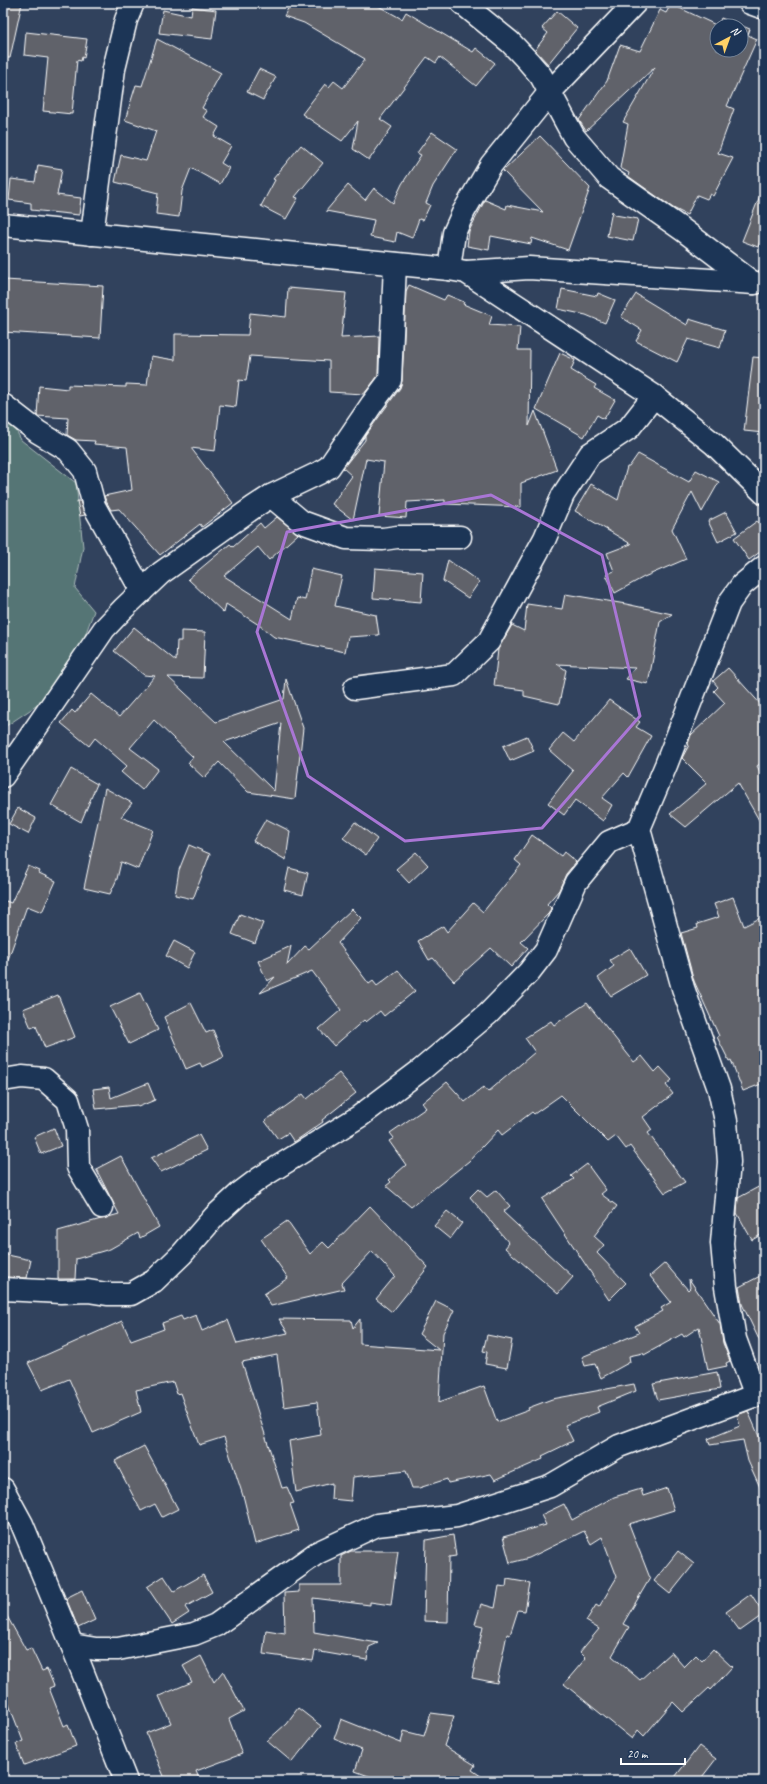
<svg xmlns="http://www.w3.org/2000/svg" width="767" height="1784" viewBox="0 0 767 1784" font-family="Caveat,sans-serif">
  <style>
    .green { fill: #557574; stroke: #aababa }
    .building { fill: #60626a; stroke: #fff; fill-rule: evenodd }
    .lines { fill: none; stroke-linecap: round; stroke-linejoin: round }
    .minor-casing { stroke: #fff; stroke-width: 25 }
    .minor { stroke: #1d3557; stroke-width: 22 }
    .marked { fill: none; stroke: #a976d5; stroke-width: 3; stroke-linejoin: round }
  </style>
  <rect width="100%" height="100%" fill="#31425d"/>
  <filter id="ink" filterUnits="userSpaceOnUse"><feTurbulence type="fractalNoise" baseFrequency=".025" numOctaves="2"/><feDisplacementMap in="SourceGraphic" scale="8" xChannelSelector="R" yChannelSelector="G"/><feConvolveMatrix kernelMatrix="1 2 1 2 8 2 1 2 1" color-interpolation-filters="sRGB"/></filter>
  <g filter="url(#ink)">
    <!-- green -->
    <polygon class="green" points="3,410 8,414 21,440 76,483 83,547 75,588 94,611 72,671 45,700 3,728"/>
    <!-- building -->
    <g class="building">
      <polygon points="3,3 22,3 10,58 3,58"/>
      <polygon points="291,3 373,3 402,19 406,12 473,52 476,48 495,63 476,86 440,57 436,63 427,57 380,119 392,127 369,160 353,149 358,121 342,141 302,114 325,84 329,87 334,81 343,88 365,59 304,23 284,16"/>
      <polygon points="671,4 718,26 717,50 741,50 741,26 718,26 721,18 750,29 748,35 757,39 727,106 734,109 718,153 733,158 713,196 710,194 707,199 697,195 687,215 673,208 628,176 629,173 620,168 628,124 623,122 655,67 586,131 579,120 607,81 620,45 640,51 660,10 666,13"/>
      <polygon points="192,7 216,10 212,39 159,33 163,10 191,16"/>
      <polygon points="557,11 577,28 548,64 535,50 548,33 542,28"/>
      <polygon points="26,32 87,39 84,58 82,57 81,61 77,60 72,114 43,111 48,58 24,55"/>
      <polygon points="157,39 221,73 202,108 207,111 203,117 219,127 214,136 231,146 221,163 229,168 220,184 191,168 182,191 179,217 156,214 158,193 115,182 121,155 146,161 156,131 125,120 136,85 142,86"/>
      <polygon points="259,69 276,77 263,100 247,92"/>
      <polygon points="432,132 457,149 433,186 426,203 430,205 423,220 419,219 412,238 397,232 395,242 370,237 374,220 326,211 348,185 365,200 374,188 393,203 402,184 421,155 417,153"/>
      <polygon points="540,136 590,188 568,250 532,238 531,244 491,236 489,250 467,246 469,231 485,200 506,209 507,205 543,212 503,171"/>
      <polygon points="301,145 323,163 295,197 298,198 286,219 261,206 275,180 273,179"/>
      <polygon points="38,165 62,169 57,195 81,198 79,215 31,210 31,203 9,200 11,179 35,182"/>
      <polygon points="763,188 764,189 764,230 758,247 742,241"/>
      <polygon points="612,211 615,215 638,219 633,241 607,236"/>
      <polygon points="5,280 103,286 100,338 3,332 3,288 5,288"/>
      <polygon points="409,285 444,300 447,295 464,302 463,304 492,316 489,325 520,327 518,350 530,350 529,426 535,411 557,470 521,483 521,507 445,504 445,500 407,502 406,518 379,516 384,462 366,459 353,520 332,504 352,476 343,468 365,440 365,436 400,388 402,381 406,291"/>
      <polygon points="288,288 346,293 341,338 379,336 378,376 364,394 329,392 329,361 250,356 246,381 239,380 236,407 220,405 215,451 191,448 233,503 202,527 200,524 160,555 119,509 111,510 106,501 104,496 132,490 127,447 94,444 95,441 76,440 67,435 68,418 37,416 39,386 68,389 68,385 126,387 126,384 147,385 151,356 175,360 175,334 248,335 250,313 286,317"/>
      <polygon points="562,289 597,296 598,293 615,300 605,323 586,315 558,309"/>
      <polygon points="636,294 687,325 689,319 725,330 720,348 688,339 677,362 636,341 642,330 621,317"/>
      <polygon points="560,353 575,360 571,370 596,385 594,388 615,400 604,419 597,415 584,437 536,409"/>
      <polygon points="753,357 764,358 764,433 744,431"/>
      <polygon points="638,454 689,482 696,470 719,482 702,512 692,492 672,529 686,559 644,577 615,593 606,575 614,571 607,553 631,544 575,511 591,484 618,500 627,467 629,467"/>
      <polygon points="77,501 80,501 85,515 80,516"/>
      <polygon points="726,512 737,532 718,542 708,521"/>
      <polygon points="277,517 298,534 269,560 258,547 224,576 292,619 297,598 305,600 311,569 342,576 335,606 376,615 379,635 348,637 345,652 274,637 259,625 226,604 224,613 188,579 230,544 233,547 260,523 264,528"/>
      <polygon points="757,521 764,531 764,549 749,560 734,538"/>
      <polygon points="448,560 479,582 468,598 443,581"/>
      <polygon points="375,568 423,572 421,602 373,598"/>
      <polygon points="565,594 626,604 672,614 660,622 648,684 626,679 635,668 557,664 566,670 559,704 524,696 524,690 494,686 498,649 512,625 524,631 527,604 562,609"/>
      <path d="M134 627 176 661 177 641H181V631L205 632 203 678 168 677 216 722 284 699 286 679 303 728 295 799 248 792 219 762 204 778 188 763 193 757 154 720 130 748 158 769 142 790 121 772 127 766 95 738 89 746 61 723 72 710 75 713 91 694 119 717 155 676 144 675 114 651ZM281 723 274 791 224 742Z"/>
      <polygon points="728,668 764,708 764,761 757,766 764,779 764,829 738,783 686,827 670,814 707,783 682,758 689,745 688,744 691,735 725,703 714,691 718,687 713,681"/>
      <polygon points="609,700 640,722 636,727 651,736 628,777 624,773 602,798 612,805 603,821 575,800 564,815 548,803 573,771 549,750 563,733 574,742"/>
      <polygon points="527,736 534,751 510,761 503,746"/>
      <polygon points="71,769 97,784 81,822 51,805"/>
      <polygon points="105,788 132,803 121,817 153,830 138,869 121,862 117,879 110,894 84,888"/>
      <polygon points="18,808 36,818 28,834 9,824"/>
      <polygon points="266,819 290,831 286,860 253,841"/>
      <polygon points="355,822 377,839 366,855 343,838"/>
      <polygon points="532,835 561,856 564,852 576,862 566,874 559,890 547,904 551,908 549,913 521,942 528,948 511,967 491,948 454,981 433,958 429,960 418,941 443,926 447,932 473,903 483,912 521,865 515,860"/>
      <polygon points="189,845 210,854 193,899 175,895 179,870"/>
      <polygon points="416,852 428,865 409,883 396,869"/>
      <polygon points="28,866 40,871 39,873 56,881 42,912 27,906 5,968 3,967 3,900 11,903"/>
      <polygon points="289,868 308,873 303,895 284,890"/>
      <polygon points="733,897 744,926 764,916 764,1083 743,1091 731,1060 729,1061 717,1037 719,1036 694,981 681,933 698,928 697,924 719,917 714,904"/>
      <polygon points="352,909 361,918 338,943 369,984 373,981 377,986 398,970 415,991 384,1016 380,1011 366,1022 364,1020 334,1046 319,1029 341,1010 312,971 260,993 275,977 267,981 258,961 291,946 287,965 305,946 309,949"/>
      <polygon points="240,914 263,923 255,943 232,934"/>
      <polygon points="174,941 195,952 187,968 166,956"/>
      <polygon points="630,948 646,975 611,996 598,978 614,966 610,960"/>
      <polygon points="140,993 158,1030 129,1044 110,1007"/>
      <polygon points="58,995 75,1037 45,1048 36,1026 31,1028 23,1009"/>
      <polygon points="191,1003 206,1033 213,1030 224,1057 202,1067 200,1063 186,1069 164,1017"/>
      <polygon points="587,1003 634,1062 642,1056 655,1072 660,1067 672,1080 666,1085 673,1094 643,1117 652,1130 648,1133 685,1182 665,1193 630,1146 626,1149 616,1136 608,1142 561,1095 534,1114 532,1112 502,1135 498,1130 469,1161 411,1207 386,1186 391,1182 389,1180 406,1165 389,1141 394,1138 390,1133 426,1108 422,1103 447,1082 465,1102 484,1087 488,1092 535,1052 525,1038 551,1021 554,1025"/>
      <polygon points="339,1073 356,1093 322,1120 323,1122 294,1142 288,1133 278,1139 265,1121 303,1094 307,1099"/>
      <polygon points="148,1083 155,1100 138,1107 137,1105 96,1109 93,1089 109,1087 111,1098"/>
      <polygon points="54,1128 61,1146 41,1154 34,1137"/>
      <polygon points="199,1135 207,1150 161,1172 151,1158"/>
      <polygon points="121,1156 159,1227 140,1238 138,1233 110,1249 76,1259 75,1279 58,1279 58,1231 119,1214 96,1169"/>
      <polygon points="587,1164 606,1190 601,1194 617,1206 594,1236 604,1245 597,1253 626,1283 609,1300 542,1199 574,1179 571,1176"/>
      <polygon points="764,1184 764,1233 752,1240 737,1213 738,1198"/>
      <polygon points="478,1189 487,1197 496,1190 510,1206 503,1212 573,1277 558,1294 505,1248 509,1243 470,1197"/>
      <polygon points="370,1206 428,1267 392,1312 376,1299 395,1276 372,1251 342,1283 344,1289 271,1306 264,1294 288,1278 261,1239 287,1221 310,1254 323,1242 329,1248"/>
      <polygon points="447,1211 462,1223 450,1239 434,1226"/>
      <polygon points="3,1254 31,1260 27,1278 3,1277"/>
      <polygon points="665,1263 688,1290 690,1288 689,1279 720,1324 723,1343 730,1361 726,1363 727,1366 708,1370 699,1327 684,1337 682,1334 644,1355 643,1353 629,1356 630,1362 601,1378 595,1364 585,1366 582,1357 639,1333 635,1326 663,1311 661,1308 671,1302 650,1276"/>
      <polygon points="764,1274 764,1350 742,1304 739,1287"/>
      <polygon points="436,1301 454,1310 443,1333 439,1402 484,1386 497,1422 529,1410 528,1408 552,1399 634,1384 636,1391 597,1407 599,1412 565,1425 573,1441 542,1456 543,1459 495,1480 491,1474 448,1483 447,1479 419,1488 412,1488 406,1471 353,1477 351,1501 331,1499 332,1483 296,1492 289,1441 321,1435 317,1402 284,1407 277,1355 242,1362 282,1488 287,1487 294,1503 290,1504 299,1530 255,1544 244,1499 224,1437 199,1445 180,1393 177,1394 173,1382 136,1390 141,1412 93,1433 69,1379 42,1390 28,1363 122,1321 131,1341 164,1329 162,1323 181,1316 183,1320 196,1315 202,1331 228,1320 237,1344 288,1333 279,1319 351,1320 353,1328 360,1319 360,1344 439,1350 419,1334"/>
      <polygon points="487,1335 512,1340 507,1368 485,1364 487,1352 483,1351"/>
      <polygon points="717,1372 720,1389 658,1400 653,1384"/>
      <polygon points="748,1411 764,1448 764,1496 748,1461 743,1440 710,1445 708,1439 740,1426 737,1415"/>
      <polygon points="144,1446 178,1509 162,1517 155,1504 141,1511 115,1461"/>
      <polygon points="667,1488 674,1510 629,1524 650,1578 623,1624 629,1627 612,1656 640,1680 671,1652 684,1667 696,1655 702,1661 713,1649 732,1667 711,1690 709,1688 683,1712 673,1702 644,1736 638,1730 632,1739 564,1684 586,1658 580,1652 599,1629 586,1621 596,1605 599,1607 617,1577 602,1537 591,1544 584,1531 529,1558 510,1563 503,1537 546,1525 541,1515 564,1504 572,1520 614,1497 641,1489 643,1496"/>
      <polygon points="453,1535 456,1556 449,1557 448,1622 424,1621 426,1540"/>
      <polygon points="351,1551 398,1551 391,1605 370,1602 370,1605 313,1598 314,1632 378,1643 369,1647 367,1660 315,1651 313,1661 263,1654 266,1630 285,1633 284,1593 299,1592 299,1585 341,1585 341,1556"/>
      <polygon points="678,1551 694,1564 670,1594 654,1581"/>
      <polygon points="203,1575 212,1592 185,1607 189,1613 172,1624 147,1587 164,1576 174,1591"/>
      <polygon points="507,1579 530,1583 525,1611 518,1610 510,1635 507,1634 497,1683 472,1678 483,1626 475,1624 481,1604 495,1608 499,1586 506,1587"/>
      <polygon points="82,1590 95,1620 78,1628 66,1598"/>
      <polygon points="751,1594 764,1614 740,1631 726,1612"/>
      <polygon points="3,1609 26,1650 31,1648 42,1671 47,1669 54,1686 49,1688 64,1726 68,1724 76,1746 24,1765 16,1744 23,1741 3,1689"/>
      <polygon points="201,1656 214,1682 223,1671 244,1711 229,1719 242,1754 196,1771 200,1781 166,1781 146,1733 171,1723 159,1696 192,1682 183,1666"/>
      <polygon points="298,1708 321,1726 292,1762 267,1741 286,1724"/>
      <polygon points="431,1713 454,1716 444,1746 475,1765 472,1770 488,1781 382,1781 355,1771 362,1750 334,1739 341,1719 401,1743 404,1731 424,1736"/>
      <polygon points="699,1746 716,1759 699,1781 672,1781"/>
    </g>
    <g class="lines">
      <defs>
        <g id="minor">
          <polyline points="462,3 510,42 528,61 541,76 574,137 609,178 683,230 753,283"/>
          <polyline points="750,3 764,8"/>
          <polyline points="3,225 449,269 466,272 654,396 714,444 764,493"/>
          <polyline points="92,234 114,69 126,20 133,3"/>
          <polyline points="449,269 454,233 464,211 491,165 549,93 635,3"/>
          <polyline points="466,272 529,268 755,283"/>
          <polyline points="3,405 38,432 68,450 85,471 94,506 142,591"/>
          <polyline points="271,496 302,522 346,538 383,539 397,537 460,537"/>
          <polyline points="355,688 454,675 489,641 545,538 563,495 590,454 629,428 654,396"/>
          <polyline points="3,776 91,648 104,629 123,609 161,573 254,507 271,496 319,473 329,467 372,404 390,380 395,264"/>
          <polyline points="639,829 683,988 719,1089 726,1121 729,1162 722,1243 726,1287 735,1339 756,1396"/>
          <polyline points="3,1080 22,1077 44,1079 68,1100 77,1129 78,1167 102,1207"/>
          <polyline points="3,1289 61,1292 88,1291 107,1294 131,1294 154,1281 182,1254 215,1216 240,1193 260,1178 360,1116 421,1070 488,1014 529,972 546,950 576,882 590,865 609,842 639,829 666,765 729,603 742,585 764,567"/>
          <polyline points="3,1489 22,1524 72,1645 126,1781"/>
          <polyline points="72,1645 96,1649 118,1649 194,1634 216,1625 317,1553 377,1525 457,1516 550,1486 619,1446 764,1392"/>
        </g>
      </defs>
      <!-- minor casing -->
      <use href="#minor" class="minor-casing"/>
      <!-- minor -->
      <use href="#minor" class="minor"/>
    </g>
  </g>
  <!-- marked area -->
  <path class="marked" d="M491 495 602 555 640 716 542 828 405 841 308 776 257 632 287 532Z"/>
  <!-- margin -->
  <rect width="767" height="1784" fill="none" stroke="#1d3557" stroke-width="16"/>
  <rect x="8" y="8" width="751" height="1768" fill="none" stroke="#fff" stroke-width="1.5" filter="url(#ink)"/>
  <!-- north arrow -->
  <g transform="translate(729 38) rotate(41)"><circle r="19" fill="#1d3557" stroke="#77869a"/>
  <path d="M0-3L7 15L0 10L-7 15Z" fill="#ffd166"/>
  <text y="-6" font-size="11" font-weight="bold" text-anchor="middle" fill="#ffffff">N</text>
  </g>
  <!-- scale -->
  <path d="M621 1758v6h64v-6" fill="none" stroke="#ffffff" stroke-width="2"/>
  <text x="627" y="1758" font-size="12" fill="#ffffff" stroke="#1d3557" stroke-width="3" paint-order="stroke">20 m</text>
</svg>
